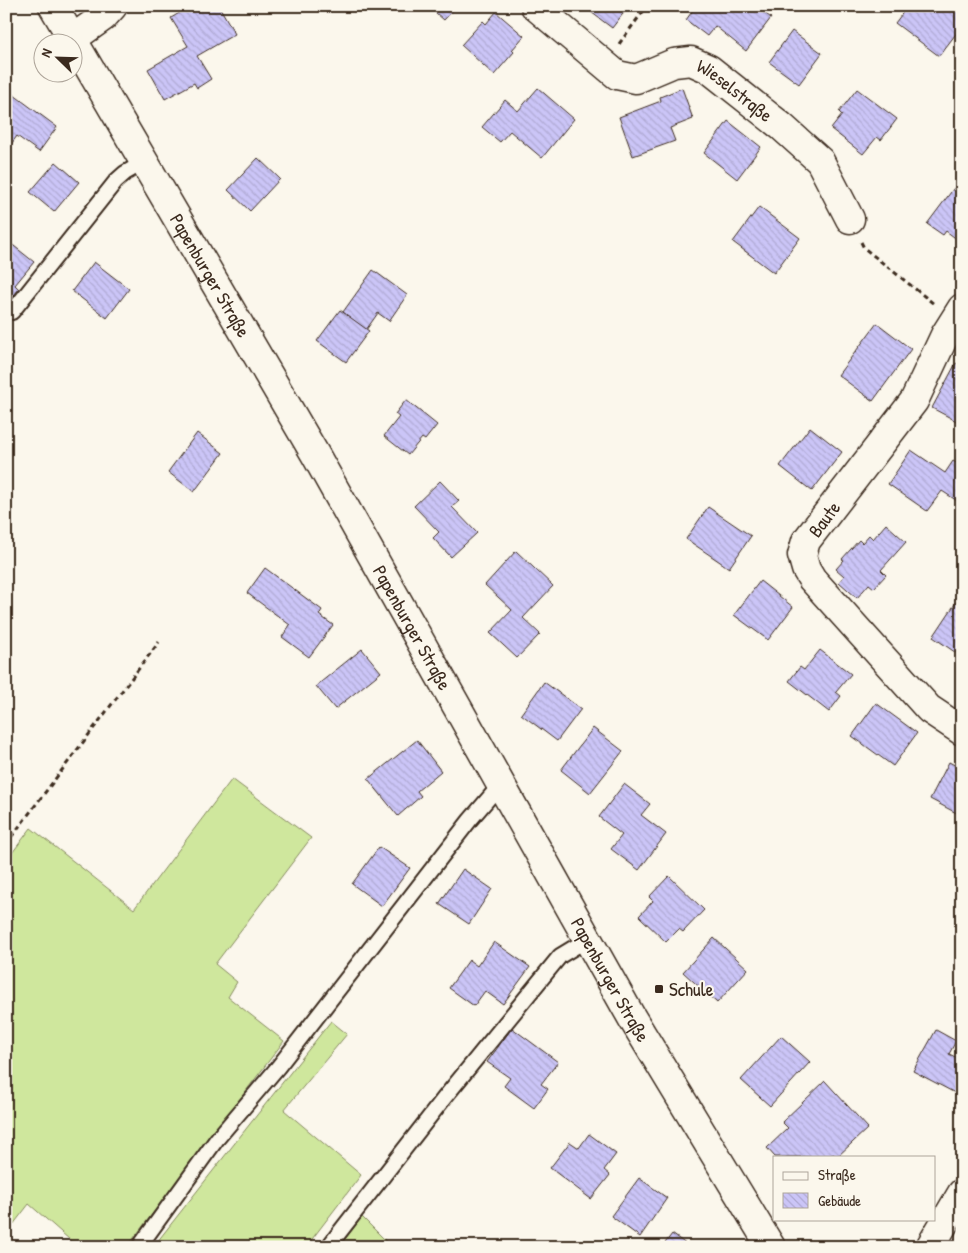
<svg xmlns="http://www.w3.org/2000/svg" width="968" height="1253" viewBox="0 0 968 1253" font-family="'Patrick Hand',sans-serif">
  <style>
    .grass { fill: #cfe79d; stroke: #85885e }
    .building { fill: url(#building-back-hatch); stroke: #3b2a1e }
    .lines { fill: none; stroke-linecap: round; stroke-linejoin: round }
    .service-casing { stroke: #3b2a1e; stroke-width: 18 }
    .minor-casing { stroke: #3b2a1e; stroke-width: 31 }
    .tertiary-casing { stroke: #3b2a1e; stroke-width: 31 }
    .path { stroke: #3b2a1e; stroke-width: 3; stroke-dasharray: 5 4; stroke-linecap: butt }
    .service { stroke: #fbf7ec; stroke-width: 14 }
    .minor { stroke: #fbf7ec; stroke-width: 28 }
    .tertiary { stroke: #fbf7ec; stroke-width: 28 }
    .poi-dot { fill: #3b2a1e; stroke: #fbf7ec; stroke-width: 2 }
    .labels { text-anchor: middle; stroke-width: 4; stroke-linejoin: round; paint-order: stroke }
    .street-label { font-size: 19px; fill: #3b2a1e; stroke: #fbf7ec }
    .poi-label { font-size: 19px; fill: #3b2a1e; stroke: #fbf7ec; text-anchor: start }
  </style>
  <defs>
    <pattern id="building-back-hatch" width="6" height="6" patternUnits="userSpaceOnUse" patternTransform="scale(1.25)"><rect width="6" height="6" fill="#cbc5f7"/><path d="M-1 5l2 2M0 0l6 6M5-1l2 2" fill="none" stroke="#afa9d3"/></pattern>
  </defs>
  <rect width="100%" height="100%" fill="#fbf7ec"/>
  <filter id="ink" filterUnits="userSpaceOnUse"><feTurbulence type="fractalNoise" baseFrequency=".02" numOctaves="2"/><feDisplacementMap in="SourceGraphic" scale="10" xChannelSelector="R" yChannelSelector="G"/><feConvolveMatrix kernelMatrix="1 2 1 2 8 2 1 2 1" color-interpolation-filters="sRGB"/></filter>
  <g filter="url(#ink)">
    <!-- grass -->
    <g class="grass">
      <polygon points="232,779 311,838 215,964 237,982 228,997 284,1041 127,1247 78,1247 29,1204 6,1234 6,861 31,828 134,909"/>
      <polygon points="331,1021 347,1034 284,1110 361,1175 306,1247 153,1247"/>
      <polygon points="362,1217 392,1247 339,1247"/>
    </g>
    <!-- building -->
    <g class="building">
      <polygon points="191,6 219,6 235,34 197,56 211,79 197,88 194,83 165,99 148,69 188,46 171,18"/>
      <polygon points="428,6 457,6 444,20"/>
      <polygon points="583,6 629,6 612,28"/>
      <polygon points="696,6 756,6 771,18 746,51 715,26 707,36 686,20"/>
      <polygon points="908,6 927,6 932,10 941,9 944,6 958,6 962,9 962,26 939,56 895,23"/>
      <polygon points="496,12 524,36 512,50 514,52 494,75 461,45 483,21 486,24"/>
      <polygon points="792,31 822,53 799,84 769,62"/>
      <polygon points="538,88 574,119 542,158 510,131 500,142 482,127 505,100 518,111"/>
      <polygon points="682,88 693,119 670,128 675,141 633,156 619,117 661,101 660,97"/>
      <polygon points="857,89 897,119 881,140 877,137 863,154 831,129 842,115 839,112"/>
      <polygon points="10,92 57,127 39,152 17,136 6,151 6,98"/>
      <polygon points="728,121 761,147 737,179 704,153"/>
      <polygon points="258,158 280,179 250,211 228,190"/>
      <polygon points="56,162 79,182 54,212 30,192"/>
      <polygon points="954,188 962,194 962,243 946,231 943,235 927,224"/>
      <polygon points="759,207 800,238 774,273 733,242"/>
      <polygon points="9,242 34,262 15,285 19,289 6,305 6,246"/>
      <polygon points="94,262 129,289 107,318 72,291"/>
      <polygon points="373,270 407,295 389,321 378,313 366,330 343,312"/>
      <polygon points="340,310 369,331 346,362 317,341"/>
      <polygon points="877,323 911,349 873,401 838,375"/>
      <polygon points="956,363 962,366 962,424 932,408"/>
      <polygon points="406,400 437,425 425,440 422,438 408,455 384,436 399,417 395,414"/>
      <polygon points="810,427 842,452 812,491 780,466"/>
      <polygon points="197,433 223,453 194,492 168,472"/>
      <polygon points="911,450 945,473 953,461 962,466 962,504 942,491 927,511 888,484"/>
      <polygon points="440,481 459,501 452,507 477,533 451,557 433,538 439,532 414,506"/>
      <polygon points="708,507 751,536 729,568 686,539"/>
      <polygon points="886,524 906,542 881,570 886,575 874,588 869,584 857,598 839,582 844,576 836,569 844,560 842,559 859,540 862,543 869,535 873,539"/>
      <polygon points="516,551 553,586 523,618 540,634 517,658 490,633 512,610 485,585"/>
      <polygon points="265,568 322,610 319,615 333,625 309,657 282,637 290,625 247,593"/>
      <polygon points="760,581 793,607 768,640 734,615"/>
      <polygon points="959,598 962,600 962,657 933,637"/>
      <polygon points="362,649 381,672 335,709 316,686"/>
      <polygon points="820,650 851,674 836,692 841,696 829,712 789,681 800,667 804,670"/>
      <polygon points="544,682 581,709 557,741 521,714"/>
      <polygon points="876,703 917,733 893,766 852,736"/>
      <polygon points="593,728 623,751 590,793 561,770"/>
      <polygon points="417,740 441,771 417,791 421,796 398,816 368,779"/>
      <polygon points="949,762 962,769 962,816 930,799"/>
      <polygon points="624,784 650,804 641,815 666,834 639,870 611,849 622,835 599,817"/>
      <polygon points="379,847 410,868 382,906 352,884"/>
      <polygon points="463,869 492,889 469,924 439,904"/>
      <polygon points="669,876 704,910 683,932 679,929 666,942 639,916 653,901 649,897"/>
      <polygon points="714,938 748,969 717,1003 683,972"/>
      <polygon points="494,942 530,967 503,1004 485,991 474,1006 449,988 469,960 477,966"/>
      <polygon points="512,1028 558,1062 541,1084 548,1089 534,1108 504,1086 510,1078 487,1062"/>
      <polygon points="936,1030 956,1041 949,1054 962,1060 962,1085 957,1094 913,1071"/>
      <polygon points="781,1036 810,1062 770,1106 741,1080"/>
      <polygon points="825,1081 868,1128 837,1157 833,1154 830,1157 775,1157 767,1148 788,1128 782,1122"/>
      <polygon points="589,1134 616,1154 604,1170 610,1175 591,1199 550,1168 570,1142 579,1148"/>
      <polygon points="639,1178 667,1198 640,1237 611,1216"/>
      <polygon points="672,1234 690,1247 662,1247"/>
    </g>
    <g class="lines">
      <defs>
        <g id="service">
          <polyline points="12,312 116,181 125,173 144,162"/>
          <polyline points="139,1247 217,1139 278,1067 470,820 500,785"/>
          <polyline points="328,1247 445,1097 560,956 588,939"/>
        </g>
        <g id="minor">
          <path id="s1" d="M535 6 617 75 636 79 674 63 691 61 709 69 781 126 820 161 850 219"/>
          <polyline points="72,39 103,17 113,6"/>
          <polyline points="962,308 945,335 914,401 806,541 802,555 806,569 812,579 929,709 962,731"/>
          <polyline points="930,1247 962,1193"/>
        </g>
        <g id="tertiary">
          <path id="s2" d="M53 6 315 454 632 1018 771 1247"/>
        </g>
      </defs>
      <!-- service casing -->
      <use href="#service" class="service-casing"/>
      <!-- minor casing -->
      <use href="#minor" class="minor-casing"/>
      <!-- tertiary casing -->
      <use href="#tertiary" class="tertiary-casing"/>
      <!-- path -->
      <g class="path">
        <polyline points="619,44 647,6"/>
        <polyline points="861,242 864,248 934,304"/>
        <polyline points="6,844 159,642"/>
      </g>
      <!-- service -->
      <use href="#service" class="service"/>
      <!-- minor -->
      <use href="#minor" class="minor"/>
      <!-- tertiary -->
      <use href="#tertiary" class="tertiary"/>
    </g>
  </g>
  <!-- markers -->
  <rect class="poi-dot" x="654" y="984" width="10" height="10" rx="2.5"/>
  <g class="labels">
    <!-- street labels -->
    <g class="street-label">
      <text dy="7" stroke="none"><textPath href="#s1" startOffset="238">Wieselstraße</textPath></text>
      <text dy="7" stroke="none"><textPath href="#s2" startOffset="312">Papenburger Straße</textPath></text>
      <text transform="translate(824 519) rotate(-53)" y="7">Baute</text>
      <text dy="7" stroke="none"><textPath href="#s2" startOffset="718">Papenburger Straße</textPath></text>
      <text dy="7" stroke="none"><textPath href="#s2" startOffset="1122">Papenburger Straße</textPath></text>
    </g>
    <!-- poi labels -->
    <g class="poi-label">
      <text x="669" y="996">Schule</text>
    </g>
  </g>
  <!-- margin -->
  <rect width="968" height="1253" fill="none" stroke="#fbf7ec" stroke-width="25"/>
  <rect x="12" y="12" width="943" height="1228" fill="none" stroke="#3b2a1e" stroke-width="2" filter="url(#ink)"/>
  <!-- legend -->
  <rect x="773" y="1156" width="162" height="65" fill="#fbf7ec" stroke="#aea59a"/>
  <rect x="783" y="1172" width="25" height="8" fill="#fbf7ec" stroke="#aea59a"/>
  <text x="818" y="1180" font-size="15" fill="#3b2a1e">Straße</text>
  <rect x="783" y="1193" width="25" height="15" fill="url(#building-back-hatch)" stroke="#aea59a"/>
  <text x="818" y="1206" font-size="15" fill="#3b2a1e">Gebäude</text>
  <!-- north arrow -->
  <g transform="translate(58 58) rotate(293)"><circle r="24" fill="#fbf7ec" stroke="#aea59a"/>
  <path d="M0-4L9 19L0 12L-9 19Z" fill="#3b2a1e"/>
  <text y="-8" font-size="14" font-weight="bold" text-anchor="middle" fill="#3b2a1e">N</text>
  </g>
</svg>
